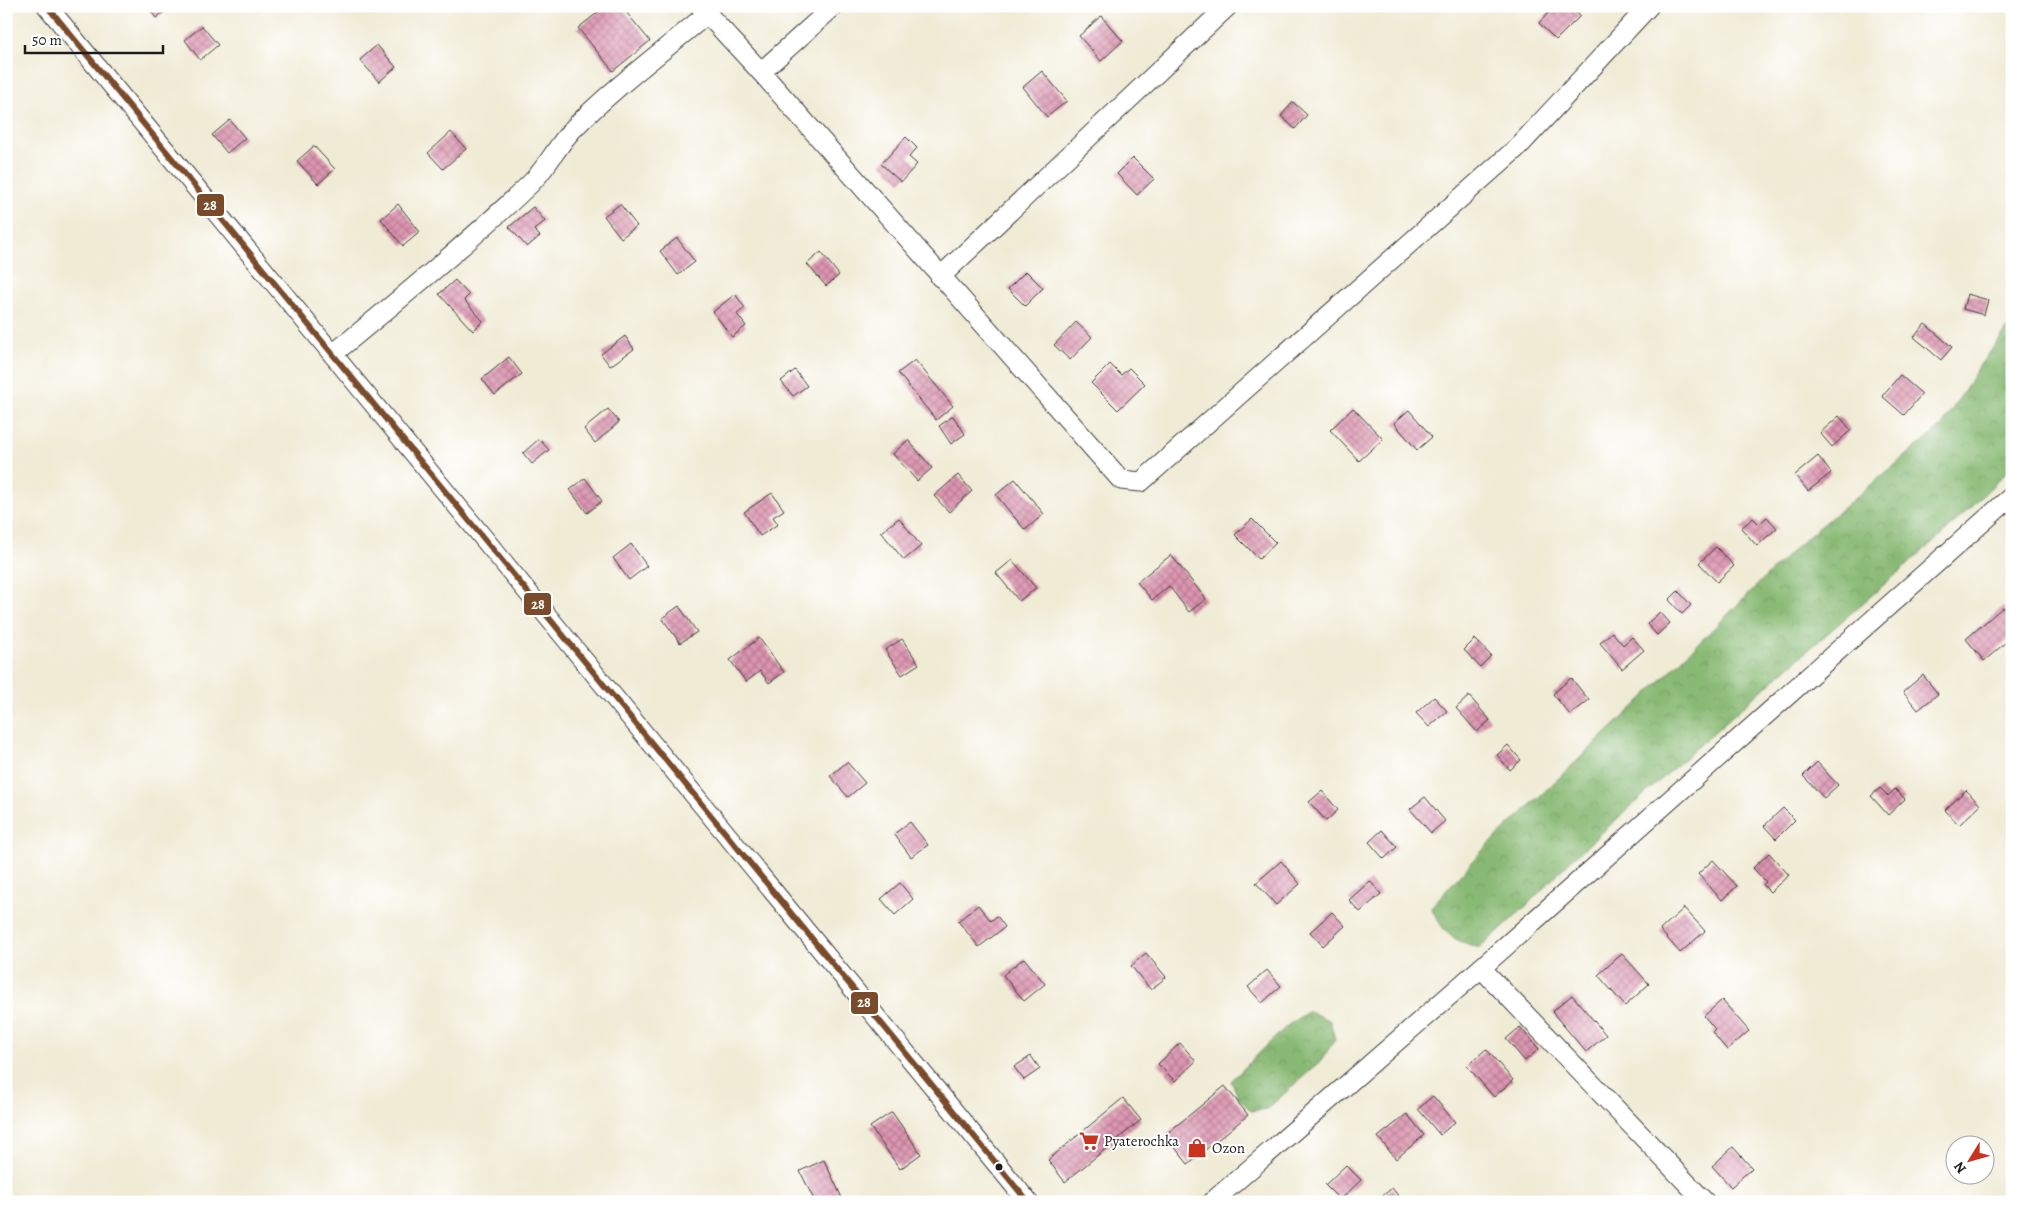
<svg xmlns="http://www.w3.org/2000/svg" width="2018" height="1208" viewBox="0 0 2018 1208" font-family="Alegreya,serif">
  <style>
    .forest { fill: url(#forest-crowns); stroke: #526b48 }
    .building { fill: url(#building-cross-hatch) }
    .lines { fill: none; stroke-linecap: round; stroke-linejoin: round }
    .minor-casing { stroke: #3c3b38; stroke-width: 21 }
    .minor { stroke: #fff; stroke-width: 19 }
    .bus-1-casing { stroke: #fff; stroke-width: 10 }
    .bus-1 { stroke: #7a4b2a; stroke-width: 6 }
    .bus-dot { fill: #1c1c1c; stroke: #fff; stroke-width: 2 }
    .labels { text-anchor: middle; stroke-width: 4; stroke-linejoin: round; paint-order: stroke }
    .poi-label { font-size: 15px; fill: #1c1c1c; stroke: #fff; text-anchor: start }
    .line-badge { stroke: #fff; stroke-width: 2 }
    .badge-label { font-size: 14px; text-anchor: middle; font-weight: bold; fill: #fff }
  </style>
  <defs>
    <pattern id="forest-crowns" width="20" height="18" patternUnits="userSpaceOnUse" patternTransform="scale(1.25)"><rect width="20" height="18" fill="#89ba74"/><path d="M2 6a3 3 0 1 1 6 0M12 15a3 3 0 1 1 6 0" fill="none" stroke="#769f64"/></pattern>
    <pattern id="building-cross-hatch" width="8" height="8" patternUnits="userSpaceOnUse" patternTransform="scale(1.25)"><rect width="8" height="8" fill="#dd95b1"/><path d="M0 0l8 8M0 8l8-8" fill="none" stroke="#b2798f"/></pattern>
  </defs>
  <rect width="100%" height="100%" fill="#fff"/>
  <filter id="ink" filterUnits="userSpaceOnUse"><feTurbulence type="fractalNoise" baseFrequency=".02" numOctaves="2"/><feDisplacementMap in="SourceGraphic" scale="10" xChannelSelector="R" yChannelSelector="G"/><feConvolveMatrix kernelMatrix="1 2 1 2 8 2 1 2 1" color-interpolation-filters="sRGB"/></filter>
  <filter id="wash" filterUnits="userSpaceOnUse"><feTurbulence type="fractalNoise" baseFrequency=".0096" numOctaves="4" result="noise"/><feDisplacementMap in="SourceGraphic" scale="20" xChannelSelector="R" yChannelSelector="G"/><feGaussianBlur stdDeviation="1.12" result="paint"/><feColorMatrix in="noise" values="0 0 0 0 0 0 0 0 0 0 0 0 0 0 0 0 0 1.4 0 .05"/><feComposite in="paint" operator="in"/></filter>
  <g filter="url(#wash)">
    <rect width="100%" height="100%" fill="#f0ebd5"/>
    <!-- forest -->
    <g class="forest">
      <path d="M2012 323V467L1946 531 1732 716 1570 861 1526 906 1480 948C1450 939 1445 935 1431 907L1485 848 1633 708 1797 546 1942 426 1980 365Z"/>
      <polygon points="1309,1011 1330,1021 1335,1039 1321,1061 1267,1109 1251,1111 1239,1098 1231,1081 1288,1025"/>
    </g>
    <g id="blocks">
      <!-- building -->
      <g class="building">
        <polygon points="147,6 172,6 156,18"/>
        <polygon points="606,6 621,6 650,41 613,71 578,28"/>
        <polygon points="1555,6 1569,6 1580,16 1556,40 1539,23"/>
        <polygon points="1101,16 1123,41 1101,61 1079,36"/>
        <polygon points="202,26 218,45 200,60 185,40"/>
        <polygon points="377,45 396,67 379,82 360,60"/>
        <polygon points="1042,71 1067,101 1047,117 1023,87"/>
        <polygon points="1293,102 1307,115 1295,129 1281,116"/>
        <polygon points="230,120 245,138 227,153 212,135"/>
        <polygon points="451,132 466,149 443,169 428,153"/>
        <polygon points="906,137 917,148 909,157 917,164 901,182 881,164"/>
        <polygon points="314,146 335,169 318,184 297,161"/>
        <polygon points="1133,158 1154,179 1137,195 1117,174"/>
        <polygon points="398,204 420,232 403,246 381,219"/>
        <polygon points="620,204 637,226 621,238 604,216"/>
        <polygon points="533,207 545,221 534,230 540,236 527,247 509,227"/>
        <polygon points="677,238 695,262 678,275 660,251"/>
        <polygon points="821,252 839,275 826,286 807,264"/>
        <polygon points="1026,271 1043,288 1025,306 1008,289"/>
        <polygon points="455,280 469,295 464,300 483,321 473,331 439,294"/>
        <polygon points="735,294 745,308 737,314 746,326 732,337 713,312"/>
        <polygon points="1967,294 1988,300 1984,315 1963,309"/>
        <polygon points="1076,322 1092,337 1070,360 1054,345"/>
        <polygon points="1925,324 1952,347 1941,360 1914,337"/>
        <polygon points="625,336 634,349 610,366 601,354"/>
        <polygon points="509,357 522,374 495,395 482,379"/>
        <polygon points="915,360 953,406 936,420 898,373"/>
        <polygon points="1110,364 1121,375 1129,368 1145,384 1118,410 1091,383"/>
        <polygon points="795,370 807,386 793,396 781,381"/>
        <polygon points="1900,375 1922,394 1904,415 1882,396"/>
        <polygon points="1353,408 1383,439 1359,461 1330,430"/>
        <polygon points="608,409 619,422 595,443 584,429"/>
        <polygon points="1409,410 1432,437 1417,450 1394,423"/>
        <polygon points="953,416 965,434 951,444 939,426"/>
        <polygon points="1839,416 1851,430 1832,447 1820,433"/>
        <polygon points="539,439 549,450 532,464 523,453"/>
        <polygon points="908,440 932,468 917,481 893,454"/>
        <polygon points="1818,456 1831,473 1808,491 1795,475"/>
        <polygon points="958,475 972,491 949,512 934,496"/>
        <polygon points="585,478 602,501 587,513 570,490"/>
        <polygon points="1015,479 1044,514 1025,530 996,495"/>
        <polygon points="772,493 784,510 773,517 778,524 760,536 744,512"/>
        <polygon points="1767,517 1777,528 1757,546 1741,528 1753,518 1759,524"/>
        <polygon points="899,518 921,546 904,560 881,532"/>
        <polygon points="1252,519 1276,543 1259,559 1235,535"/>
        <polygon points="631,544 647,566 629,580 613,558"/>
        <polygon points="1716,547 1734,566 1717,582 1699,563"/>
        <polygon points="1171,555 1206,599 1189,612 1169,586 1152,600 1137,582"/>
        <polygon points="1012,560 1036,588 1019,601 996,573"/>
        <polygon points="1678,591 1691,605 1682,614 1669,600"/>
        <polygon points="679,606 697,632 680,643 662,618"/>
        <polygon points="2003,607 2012,617 2012,637 1984,661 1966,639"/>
        <polygon points="1660,612 1670,623 1657,635 1647,624"/>
        <polygon points="1612,632 1623,645 1632,637 1644,650 1622,669 1600,643"/>
        <polygon points="759,638 784,672 769,683 760,671 746,682 730,660"/>
        <polygon points="902,639 919,664 902,675 885,650"/>
        <polygon points="1475,639 1491,656 1480,667 1464,650"/>
        <polygon points="1923,675 1938,694 1918,710 1903,692"/>
        <polygon points="1571,678 1589,700 1570,715 1553,694"/>
        <polygon points="1469,696 1490,720 1477,732 1456,708"/>
        <polygon points="1434,697 1447,711 1429,727 1416,713"/>
        <polygon points="1508,745 1521,760 1510,770 1497,755"/>
        <polygon points="847,762 865,783 848,797 830,776"/>
        <polygon points="1817,762 1838,785 1824,798 1803,776"/>
        <polygon points="1880,788 1888,796 1895,789 1905,799 1888,815 1871,796"/>
        <polygon points="1966,790 1980,805 1959,825 1945,810"/>
        <polygon points="1322,791 1338,810 1326,821 1309,802"/>
        <polygon points="1425,797 1445,821 1431,833 1410,809"/>
        <polygon points="1783,808 1795,820 1776,839 1764,826"/>
        <polygon points="910,822 928,845 911,857 894,834"/>
        <polygon points="1382,830 1397,847 1384,859 1369,842"/>
        <polygon points="1769,853 1789,875 1770,892 1763,885 1766,882 1753,868"/>
        <polygon points="1713,860 1737,886 1722,900 1698,874"/>
        <polygon points="1281,861 1300,884 1276,905 1256,883"/>
        <polygon points="1370,881 1381,894 1360,912 1349,900"/>
        <polygon points="900,883 913,899 895,915 881,899"/>
        <polygon points="978,905 991,921 997,916 1005,927 979,947 958,921"/>
        <polygon points="1684,908 1705,931 1680,953 1660,930"/>
        <polygon points="1332,912 1345,926 1323,946 1310,932"/>
        <polygon points="1146,953 1166,977 1151,990 1131,966"/>
        <polygon points="1622,954 1649,984 1625,1006 1598,975"/>
        <polygon points="1024,958 1045,984 1024,1001 1003,975"/>
        <polygon points="1267,970 1281,986 1262,1003 1248,987"/>
        <polygon points="1572,995 1606,1035 1586,1052 1552,1012"/>
        <polygon points="1722,1000 1749,1031 1727,1050 1712,1032 1715,1029 1704,1016"/>
        <polygon points="1520,1027 1539,1049 1525,1061 1506,1039"/>
        <polygon points="1180,1043 1196,1061 1175,1081 1158,1064"/>
        <polygon points="1486,1049 1513,1080 1494,1097 1467,1066"/>
        <polygon points="1031,1056 1040,1069 1024,1080 1014,1067"/>
        <polygon points="1225,1086 1248,1115 1188,1164 1165,1135"/>
        <polygon points="1433,1096 1455,1122 1440,1135 1418,1109"/>
        <polygon points="1123,1098 1141,1120 1065,1182 1048,1160"/>
        <polygon points="892,1112 921,1154 900,1169 870,1127"/>
        <polygon points="1407,1114 1424,1135 1396,1159 1378,1137"/>
        <polygon points="1733,1147 1752,1168 1731,1187 1712,1166"/>
        <polygon points="824,1160 844,1202 815,1202 800,1171"/>
        <polygon points="1346,1165 1361,1180 1340,1200 1325,1185"/>
        <polygon points="1392,1188 1403,1202 1384,1202 1380,1198"/>
      </g>
    </g>
  </g>
  <g filter="url(#ink)">
    <use href="#blocks" fill-opacity="0" stroke="#3c3b38" stroke-width="1"/>
    <g class="lines">
      <defs>
        <g id="minor">
          <polyline points="47,6 1028,1202"/>
          <polyline points="700,6 761,72 1121,480 1141,482 1519,146 1649,6"/>
          <polyline points="761,72 834,6"/>
          <polyline points="940,277 1228,6"/>
          <path d="M333 354C400 299 467 244 530 184 547 168 557 146 572 130 613 88 662 52 707 14"/>
          <polyline points="1481,968 1705,1202"/>
          <polyline points="1212,1202 1481,968 2012,496"/>
        </g>
      </defs>
      <!-- minor casing -->
      <use href="#minor" class="minor-casing"/>
      <!-- minor -->
      <use href="#minor" class="minor"/>
      <defs>
        <polyline id="bus-1" points="47,6 1028,1202"/>
      </defs>
      <!-- bus-1 casing -->
      <use href="#bus-1" class="bus-1-casing"/>
      <!-- bus-1 -->
      <use href="#bus-1" class="bus-1"/>
    </g>
  </g>
  <!-- icons -->
  <defs>
    <symbol id="supermarket-bare" viewBox="-9 -9 18 18"><path d="M-6-5.5h2.5l.6 2H6L4.5 2H-2.5L-4.4-4H-6ZM-1.5 3.2a1.3 1.3 0 1 0 .1 0ZM3 3.2a1.3 1.3 0 1 0 .1 0Z" fill="#c8321e" stroke="#fff" stroke-width="2.5" paint-order="stroke"/></symbol>
    <symbol id="shop-bare" viewBox="-9 -9 18 18"><path d="M-5-2.5h2.3a2.7 3.5 0 0 1 5.4 0H5L5.5 6h-11ZM-1.5-2.5h3a1.5 2.3 0 0 0-3 0Z" fill="#c8321e" stroke="#fff" stroke-width="2.5" paint-order="stroke"/></symbol>
  </defs>
  <g fill-rule="evenodd">
    <use href="#supermarket-bare" x="1075" y="1127" width="28" height="28"/>
    <use href="#shop-bare" x="1183" y="1134" width="28" height="28"/>
  </g>
  <!-- markers -->
  <circle class="bus-dot" cx="999" cy="1167" r="4.5"/>
  <g class="labels">
    <!-- poi labels -->
    <g class="poi-label">
      <text x="1104" y="1146">Pyaterochka</text>
      <text x="1212" y="1153">Ozon</text>
    </g>
  </g>
  <g class="line-badge">
    <rect x="196" y="193" width="29" height="24" rx="5" fill="#7a4b2a"/>
    <rect x="523" y="592" width="29" height="24" rx="5" fill="#7a4b2a"/>
    <rect x="850" y="991" width="29" height="24" rx="5" fill="#7a4b2a"/>
  </g>
  <g class="badge-label">
    <text x="210" y="210">28</text>
    <text x="538" y="609">28</text>
    <text x="864" y="1007">28</text>
  </g>
  <!-- margin -->
  <rect width="2018" height="1208" fill="none" stroke="#fff" stroke-width="25"/>
  <!-- north arrow -->
  <g transform="translate(1970 1160) rotate(233)"><circle r="24" fill="#ffffff" stroke="#a4a4a4"/>
  <path d="M0-4L9 19L0 12L-9 19Z" fill="#c8321e"/>
  <text y="-8" font-size="14" font-weight="bold" text-anchor="middle" fill="#1c1c1c">N</text>
  </g>
  <!-- scale -->
  <path d="M25 45v8h138v-8" fill="none" stroke="#1c1c1c" stroke-width="2.5"/>
  <text x="32" y="45" font-size="15" fill="#1c1c1c" stroke="#ffffff" stroke-width="4" paint-order="stroke">50 m</text>
</svg>
